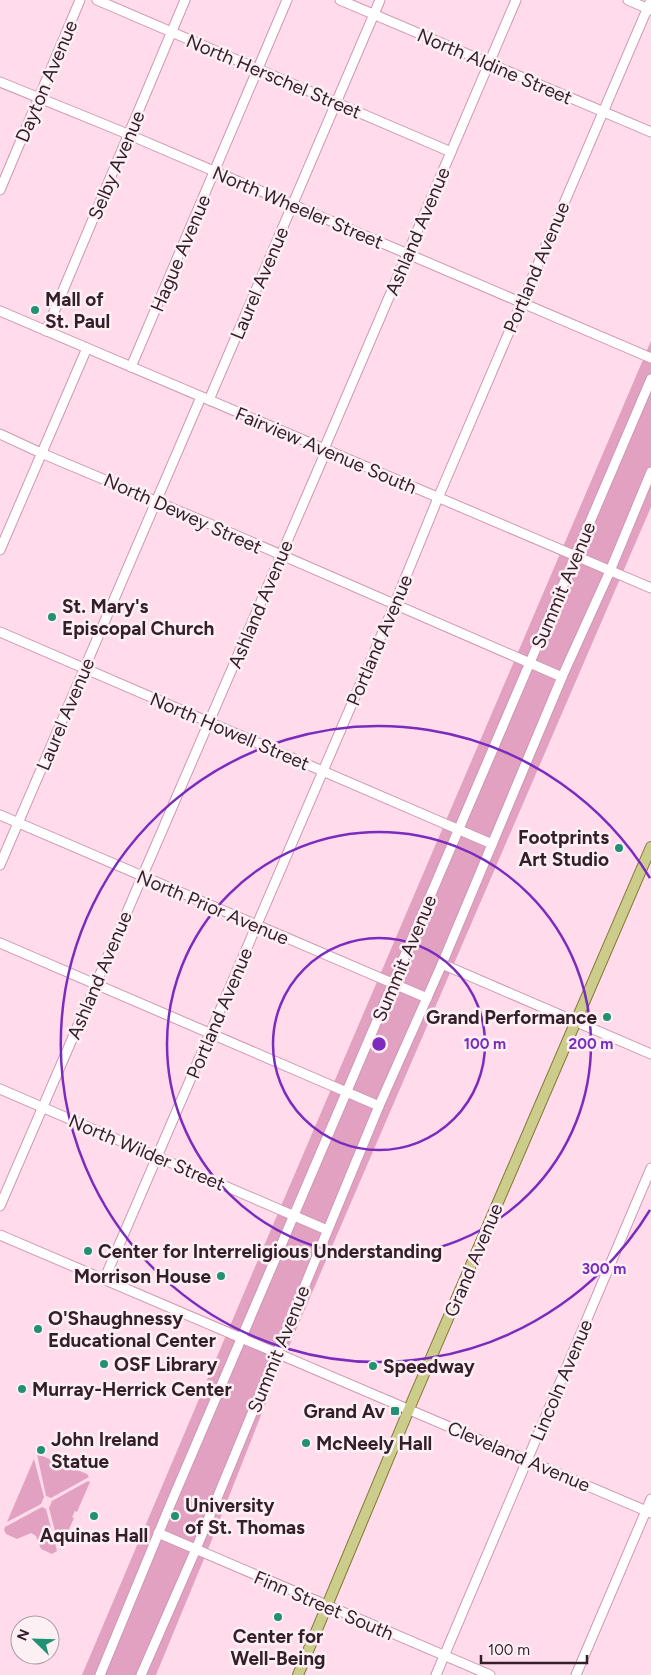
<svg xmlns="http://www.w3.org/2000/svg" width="651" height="1675" viewBox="0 0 651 1675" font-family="Figtree,sans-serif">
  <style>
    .green { fill: #e2a1c1 }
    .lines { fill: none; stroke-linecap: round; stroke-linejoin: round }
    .minor-casing { stroke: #cf97b2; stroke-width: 11 }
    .major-casing { stroke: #817936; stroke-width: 12 }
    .minor { stroke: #fff; stroke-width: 9 }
    .major { stroke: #cccc8b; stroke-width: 10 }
    .ring { fill: none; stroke: #7b2cbf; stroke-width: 2.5 }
    .poi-dot { fill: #219171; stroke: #fcf0f5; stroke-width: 2 }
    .labels { text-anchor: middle; stroke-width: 5; stroke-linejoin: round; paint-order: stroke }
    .street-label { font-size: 19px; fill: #341e29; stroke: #fcf0f5 }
    .poi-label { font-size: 19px; font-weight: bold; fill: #341e29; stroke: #fcf0f5; text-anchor: start }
    .centre { fill: #7b2cbf; stroke: #fcf0f5; stroke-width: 2.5 }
    .ring-label { font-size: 15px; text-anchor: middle; font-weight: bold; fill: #7b2cbf; stroke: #fcf0f5; stroke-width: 5; stroke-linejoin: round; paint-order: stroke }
  </style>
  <rect width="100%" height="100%" fill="#ffdbeb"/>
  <!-- green -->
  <g class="green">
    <polygon points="651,341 651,507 280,1367 213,1537 156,1675 82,1675 252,1274"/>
    <polygon points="37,1454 87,1474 89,1477 51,1498 46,1496"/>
    <polygon points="34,1459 44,1497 41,1504 7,1522"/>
    <polygon points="88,1481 90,1482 77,1512 75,1511 72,1517 74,1518 60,1550 49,1508 52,1501"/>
    <polygon points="42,1507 46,1509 57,1551 52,1554 41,1549 36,1536 31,1533 17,1539 6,1534 4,1530 5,1527"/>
  </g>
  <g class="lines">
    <defs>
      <g id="minor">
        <polyline points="97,0 451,152"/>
        <polyline points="340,0 651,132"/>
        <polyline points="628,0 651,10"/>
        <polyline points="0,82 118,130 651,358"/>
        <polyline points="0,190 80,0"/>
        <polyline points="0,311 651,588"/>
        <polyline points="46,331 185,0"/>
        <polyline points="131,367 287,0"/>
        <polyline points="209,400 380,0"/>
        <polyline points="0,434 41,453 217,527 562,677"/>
        <polyline points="0,550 87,348"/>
        <polyline points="0,632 492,844"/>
        <polyline points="0,815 427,998"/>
        <polyline points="0,865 201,397"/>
        <polyline points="0,943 379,1106"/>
        <polyline points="442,964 651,1054"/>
        <polyline points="0,1089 327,1230"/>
        <polyline points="0,1206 323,458 324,449 516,0"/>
        <path d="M0 1235C216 1329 434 1420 651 1513"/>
        <polyline points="104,1280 391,613 438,498 651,0"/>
        <polyline points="158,1533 490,1675"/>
        <polyline points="100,1675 171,1503 651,379"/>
        <polyline points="141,1675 196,1549 379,1106 442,964 562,677 610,571 651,472"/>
        <polyline points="436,1675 651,1168"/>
        <polyline points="576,1675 651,1499"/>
      </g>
      <polyline id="major" points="298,1675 412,1402 651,847"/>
    </defs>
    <!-- minor casing -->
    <use href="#minor" class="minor-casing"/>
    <!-- major casing -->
    <use href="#major" class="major-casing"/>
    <!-- minor -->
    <use href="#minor" class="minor"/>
    <!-- major -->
    <use href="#major" class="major"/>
  </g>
  <!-- distance rings -->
  <g class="ring">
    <circle cx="379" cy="1044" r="106"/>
    <circle cx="379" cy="1044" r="212"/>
    <path d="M650 1210A318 318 0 1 1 650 878"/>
  </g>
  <!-- markers -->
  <g class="poi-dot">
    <circle cx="35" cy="310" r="5"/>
    <circle cx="52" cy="617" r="5"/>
    <circle cx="619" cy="848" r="5"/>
    <circle cx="607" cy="1017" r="5"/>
    <circle cx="88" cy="1251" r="5"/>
    <circle cx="221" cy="1276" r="5"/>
    <circle cx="38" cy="1329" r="5"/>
    <circle cx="104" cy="1364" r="5"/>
    <circle cx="373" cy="1366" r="5"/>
    <circle cx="22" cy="1389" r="5"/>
    <rect x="390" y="1406" width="10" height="10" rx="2.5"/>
    <circle cx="306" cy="1443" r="5"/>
    <circle cx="41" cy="1450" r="5"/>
    <circle cx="94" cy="1516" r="5"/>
    <circle cx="175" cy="1516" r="5"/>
    <circle cx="278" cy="1617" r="5"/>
  </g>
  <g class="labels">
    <!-- street labels -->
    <g class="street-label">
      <text transform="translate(495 66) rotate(23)" y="7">North Aldine Street</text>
      <text transform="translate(274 76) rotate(23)" y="7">North Herschel Street</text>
      <text transform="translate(46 81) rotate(-67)" y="7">Dayton Avenue</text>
      <text transform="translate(116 165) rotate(-67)" y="7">Selby Avenue</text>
      <text transform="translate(298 207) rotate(23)" y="7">North Wheeler Street</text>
      <text transform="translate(417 231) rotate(-67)" y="7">Ashland Avenue</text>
      <text transform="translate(180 253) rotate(-67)" y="7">Hague Avenue</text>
      <text transform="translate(536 267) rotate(-67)" y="7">Portland Avenue</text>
      <text transform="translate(259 283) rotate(-67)" y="7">Laurel Avenue</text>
      <text transform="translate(326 450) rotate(23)" y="7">Fairview Avenue South</text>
      <text transform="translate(183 513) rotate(24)" y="7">North Dewey Street</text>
      <text transform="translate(563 585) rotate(-67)" y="7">Summit Avenue</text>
      <text transform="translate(260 604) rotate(-67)" y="7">Ashland Avenue</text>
      <text transform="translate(379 640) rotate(-67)" y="7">Portland Avenue</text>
      <text transform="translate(65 714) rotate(-67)" y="7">Laurel Avenue</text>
      <text transform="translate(230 731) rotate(23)" y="7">North Howell Street</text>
      <text transform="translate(213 907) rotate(23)" y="7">North Prior Avenue</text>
      <text transform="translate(404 958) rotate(-67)" y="7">Summit Avenue</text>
      <text transform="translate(99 975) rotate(-67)" y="7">Ashland Avenue</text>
      <text transform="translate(219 1013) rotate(-67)" y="7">Portland Avenue</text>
      <text transform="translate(147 1152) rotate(23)" y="7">North Wilder Street</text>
      <text transform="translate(473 1260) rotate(-67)" y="7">Grand Avenue</text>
      <text transform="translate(278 1349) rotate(-68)" y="7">Summit Avenue</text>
      <text transform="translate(561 1380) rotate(-67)" y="7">Lincoln Avenue</text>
      <text transform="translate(519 1456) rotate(23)" y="7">Cleveland Avenue</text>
      <text transform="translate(324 1605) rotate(23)" y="7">Finn Street South</text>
    </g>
    <!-- poi labels -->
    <g class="poi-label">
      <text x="45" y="306">Mall of<tspan x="45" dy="22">St. Paul</tspan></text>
      <text x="62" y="613">St. Mary's<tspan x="62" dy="22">Episcopal Church</tspan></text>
      <text x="609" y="844" text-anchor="end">Footprints<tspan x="609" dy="22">Art Studio</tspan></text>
      <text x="597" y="1024" text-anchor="end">Grand Performance</text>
      <text x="98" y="1258">Center for Interreligious Understanding</text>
      <text x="211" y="1283" text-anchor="end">Morrison House</text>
      <text x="48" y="1325">O'Shaughnessy<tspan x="48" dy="22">Educational Center</tspan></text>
      <text x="114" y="1371">OSF Library</text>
      <text x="383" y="1373">Speedway</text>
      <text x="32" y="1396">Murray-Herrick Center</text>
      <text x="385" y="1418" text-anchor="end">Grand Av</text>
      <text x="51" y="1446">John Ireland<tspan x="51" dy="22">Statue</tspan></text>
      <text x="316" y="1450">McNeely Hall</text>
      <text x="185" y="1512">University<tspan x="185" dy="22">of St. Thomas</tspan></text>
      <text x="94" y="1542" text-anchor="middle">Aquinas Hall</text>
      <text x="278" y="1643" text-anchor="middle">Center for<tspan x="278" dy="22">Well-Being</tspan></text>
    </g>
  </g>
  <circle cx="379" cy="1044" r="8" class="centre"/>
  <g class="ring-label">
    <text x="485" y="1049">100 m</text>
    <text x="591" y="1049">200 m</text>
    <text x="604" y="1274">300 m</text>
  </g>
  <!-- north arrow -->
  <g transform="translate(35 1640) rotate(293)"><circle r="24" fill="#fcf0f5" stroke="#ac9ca3"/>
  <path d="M0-4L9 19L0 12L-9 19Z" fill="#219171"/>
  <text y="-8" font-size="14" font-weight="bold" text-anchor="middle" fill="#341e29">N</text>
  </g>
  <!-- scale -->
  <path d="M481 1655v8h106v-8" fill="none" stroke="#341e29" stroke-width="2.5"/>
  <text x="488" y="1655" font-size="15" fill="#341e29" stroke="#fcf0f5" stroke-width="4" paint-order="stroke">100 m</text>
</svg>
